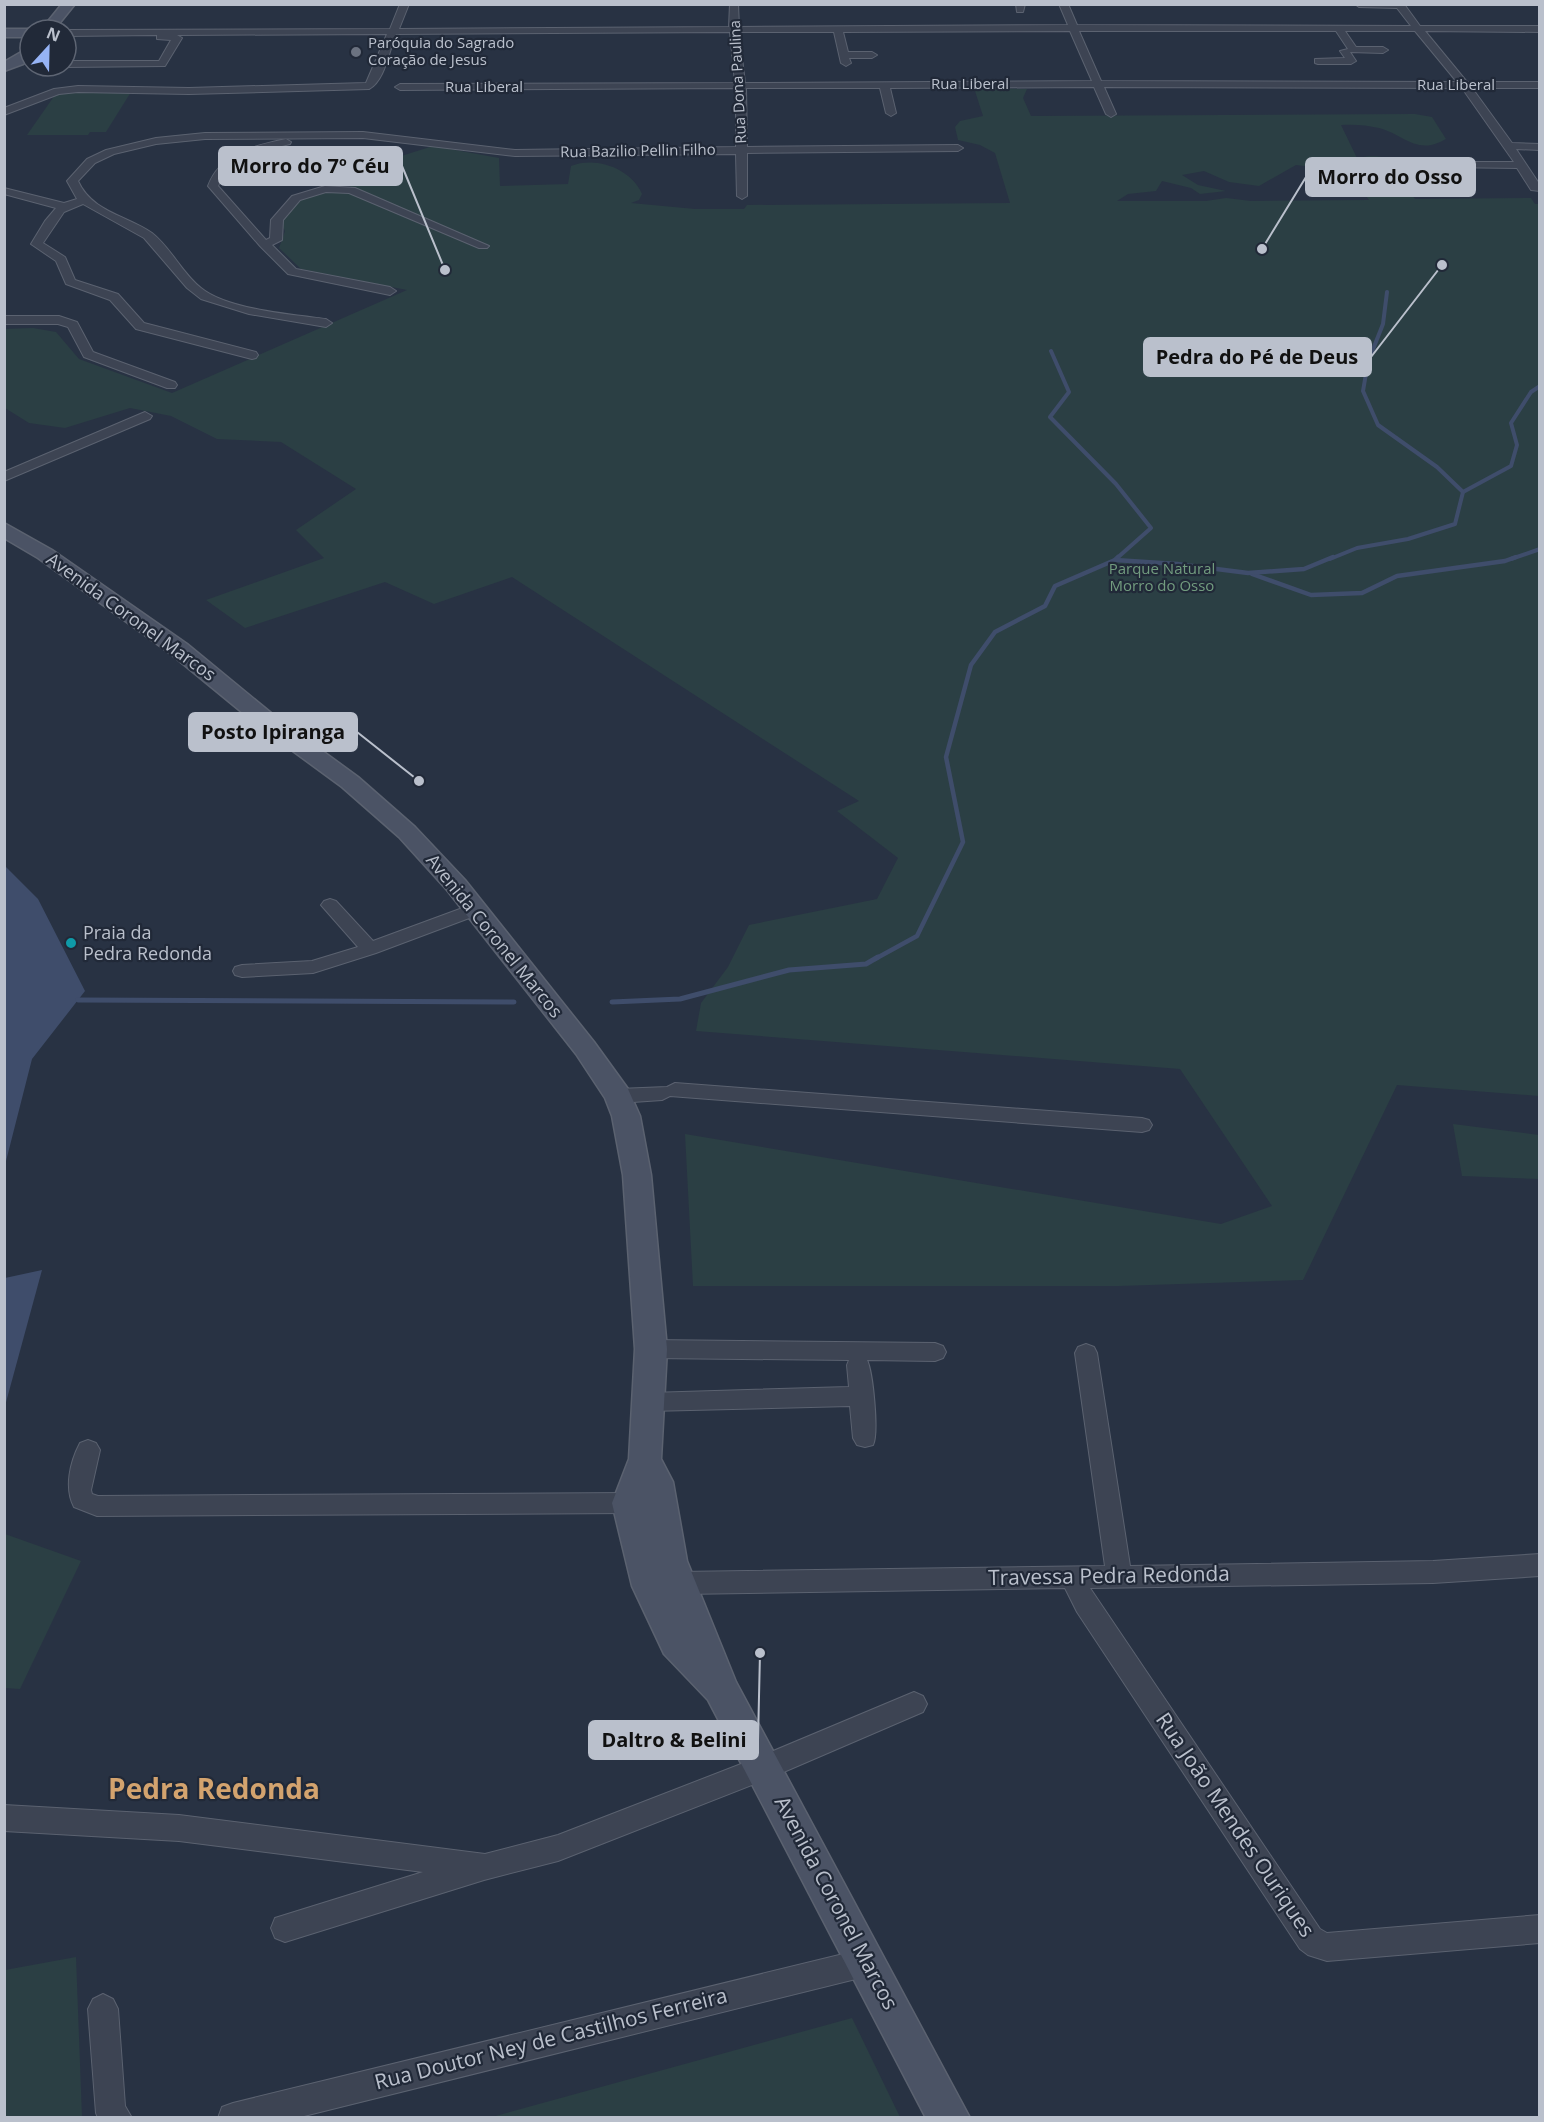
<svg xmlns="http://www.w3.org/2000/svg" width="1544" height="2122" viewBox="0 0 1544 2122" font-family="'Open Sans',sans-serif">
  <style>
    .green { fill: #2b3f44; fill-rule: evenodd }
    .water { fill: #3f4d6b }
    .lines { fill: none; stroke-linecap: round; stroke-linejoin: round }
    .stream-far2 { stroke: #3f4d6b; stroke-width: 4 }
    .stream-far1 { stroke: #3f4d6b; stroke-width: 4.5 }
    .stream { stroke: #3f4d6b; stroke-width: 5 }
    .street-casing { stroke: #5b6270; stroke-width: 2 }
    .secondary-casing { stroke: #5b6270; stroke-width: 3 }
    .street { fill: #3d4453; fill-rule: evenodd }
    .secondary { fill: #4b5365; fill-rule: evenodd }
    .worship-dot { fill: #6b7280; stroke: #212938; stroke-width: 2 }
    .culture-dot { fill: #0f9aa8; stroke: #212938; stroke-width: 2 }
    .labels { text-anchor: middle; stroke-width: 4.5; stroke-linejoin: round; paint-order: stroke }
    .far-poi-label { font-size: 15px; fill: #bac0cc; stroke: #212938; text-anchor: start }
    .far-street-label { font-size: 15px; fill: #bac0cc; stroke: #212938 }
    .far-park-label { font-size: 15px; fill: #729c7f; stroke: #212938 }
    .street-label { font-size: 18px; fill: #bac0cc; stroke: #212938 }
    .poi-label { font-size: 18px; fill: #bac0cc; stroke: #212938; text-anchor: start }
    .near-street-label { font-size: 21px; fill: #bac0cc; stroke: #212938 }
    .near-district-label { font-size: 28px; font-weight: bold; fill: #d3a36e; stroke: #212938 }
    .leader { fill: none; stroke: #bac0cc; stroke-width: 2 }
    .callout-dot { fill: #bac0cc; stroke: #212938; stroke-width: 2 }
    .callout { fill: #bac0cc; stroke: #bac0cc; stroke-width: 2 }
    .callout-label { font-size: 20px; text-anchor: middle; font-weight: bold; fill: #111 }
  </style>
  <rect width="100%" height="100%" fill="#283243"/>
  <!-- green -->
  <g class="green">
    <path d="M974 88 1027 89 1023 98 1031 116 1415 114 1432 117 1446 139C1417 156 1405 135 1379 128 1367 125 1353 124 1341 125L1357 158C1374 154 1388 157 1405 163L1408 176 1406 187 1415 199 1531 198 1535 204H1539V1096L1397 1085 1303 1280 1119 1286H693L685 1134 1221 1224 1272 1206 1180 1069 696 1031 701 1003 728 967 749 925 877 899 898 858 837 811 859 801 512 577 434 604 385 582 245 628 206 600 324 558 296 530 356 489 281 442 217 439 171 416 130 408 65 428 29 423 5 408 4 329 33 328 56 332 79 359 172 393 407 290 301 269 279 248 285 231 280 222 299 198 315 192 351 190 349 178 356 157 395 158 433 146 499 158 500 186 568 184 571 166C597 156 631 169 642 194L639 200 631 203 695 209H744L747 205 1010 203 995 153 980 145 958 140 955 127 960 121 983 116ZM1296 165 1337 170 1351 181 1369 183 1377 190 1366 196 1369 200 1251 201 1226 198 1206 201H1117L1128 194 1156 191 1162 181 1191 188 1200 194 1226 191 1198 185 1182 175 1204 171 1229 182 1259 186Z"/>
    <polygon points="57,92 131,92 106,132 90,132 88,135 27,135"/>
    <polygon points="1453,1124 1539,1135 1539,1179 1462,1176"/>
    <polygon points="5,1534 81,1561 20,1689 5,1688"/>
    <polygon points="76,1957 82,2117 5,2117 5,1970"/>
    <polygon points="852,2018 900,2117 492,2117"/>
  </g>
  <!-- water -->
  <g class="water">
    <polygon points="5,866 38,899 85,991 32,1059 5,1165"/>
    <polygon points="42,1270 5,1406 5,1278"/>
  </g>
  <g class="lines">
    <!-- stream-far2 -->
    <g class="stream-far2">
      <polyline points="1051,351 1069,392 1050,417 1116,484 1151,528 1116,559"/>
      <polyline points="1463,492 1511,466 1517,445 1511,423 1531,392 1540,386"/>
      <polyline points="1330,559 1357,548 1408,539 1455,524 1463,492 1437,467 1378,425 1363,391 1368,362 1383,324 1387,292"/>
      <polyline points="1511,559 1540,549"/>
    </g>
    <!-- stream-far1 -->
    <g class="stream-far1">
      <polyline points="1115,560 1118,557"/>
      <polyline points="1252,574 1311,595 1362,593 1397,576 1505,561 1516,557"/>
      <polyline points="875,959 917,936 963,842 946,757 971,665 995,632 1045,606 1055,586 1115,560 1177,564 1248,573 1304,569 1333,557"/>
    </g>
    <!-- stream -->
    <g class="stream">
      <polyline points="78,1000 514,1002"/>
      <polyline points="612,1002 680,999 789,970 866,964 878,957"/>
    </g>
    <defs>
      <g id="street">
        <path d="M400 4H409L399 29 729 27 730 4H738L739 27 1068 25 1059 4H1068L1077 25 1411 26 1397 8 1359 7 1355 4H1404L1420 26H1540V32L1425 31 1467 82H1540V88H1472L1512 143 1540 144V150L1516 149 1540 185V191L1531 190 1517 168 1443 167V163L1447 162H1514L1462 88 1104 87 1116 114 1111 117 1106 114 1094 87 890 88 896 113 891 116 886 113 880 88H746L747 147 958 145 963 148 958 151 747 153V196L742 199 737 196 736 154 515 156 363 138 205 139 156 144 114 154 95 163 78 181C92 212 126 215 152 233 171 248 182 273 201 288 226 309 293 315 326 319L332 323 326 327 249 314 201 299 187 288 144 238 83 204 64 212 43 243 65 257 75 280 118 294 144 323 256 352 258 355 256 358 252 359 136 329 110 300 66 284 56 261 31 244 45 221 56 208 4 194V188L64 203 77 199 67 181 87 159 106 150 156 138 205 133 363 132 515 150 736 147V88L400 90 395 87 400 84 735 83 730 32 396 34C389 50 385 81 369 89L189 94 78 92 59 94 4 115V108L54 89 78 86 189 88 366 83 387 34 177 35 182 38 165 66 66 67 63 66H66V61H159L171 40 157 39V35L66 36V30L390 29ZM1070 31 1092 81 745 83 739 32H834L841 63 846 66 851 63 849 58H872L877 55 872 52H848L843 32ZM1079 31H1336L1348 49 1340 51 1345 58 1315 59V63L1318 64H1351L1356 61 1350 52 1383 53 1388 50 1383 47H1356L1345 31H1415L1457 82 1101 81Z"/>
        <polygon points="1016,4 1025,4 1023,12 1017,12"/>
        <path d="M286 139 291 142 290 144C262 151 230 156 218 186L266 240 270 238 271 220 292 196 325 186 355 188 489 246 487 248H479L349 193 326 192 300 200 283 220 282 240 272 245 296 269 390 287 396 291 390 295 288 274 260 246 208 186C221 152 254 146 286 139Z"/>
        <polygon points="4,316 59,316 77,322 93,352 175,382 177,385 175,388 167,388 84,357 68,327 58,324 4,324"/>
        <polygon points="145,412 152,416 150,419 4,481 4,472"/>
        <polygon points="330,899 336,901 373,941 468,906 480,906 483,910 480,914 376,953 313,973 242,977 235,975 233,971 235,967 242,965 312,961 358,947 321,905 324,901"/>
        <polygon points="675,1083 1142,1118 1149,1120 1152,1125 1149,1130 1142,1132 670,1096 662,1100 618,1103 611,1101 608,1096 611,1091 618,1089 667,1087"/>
        <path d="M651 1340 935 1343 943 1346 946 1352 943 1358 935 1361 867 1360C873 1372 879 1433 873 1445L865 1447 857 1445 853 1438 850 1406 649 1411 641 1408 638 1402 641 1396 649 1393 849 1387 847 1365 849 1360 651 1358 643 1355 640 1349 643 1343Z"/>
        <polygon points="1086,1344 1094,1347 1097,1353 1130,1566 1433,1561 1540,1554 1540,1576 1433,1583 1090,1588 1320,1929 1327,1933 1540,1915 1540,1943 1327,1961 1308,1955 1300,1949 1077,1612 1065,1588 683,1594 671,1600 662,1597 659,1589 662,1581 678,1572 1105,1566 1075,1353 1078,1347"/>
        <path d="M88 1440 96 1443 100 1450 91 1490 92 1494 98 1496 629 1493 637 1496 641 1503 637 1510 629 1513 97 1516 74 1507C64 1488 70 1462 80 1443Z"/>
        <polygon points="914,1692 923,1696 927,1704 923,1712 772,1777 558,1861 484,1880 285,1942 275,1938 271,1928 275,1918 423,1872 179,1841 4,1831 4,1805 179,1815 485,1854 558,1835 754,1759"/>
        <polygon points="868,1948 878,1952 882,1962 878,1972 868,1976 296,2118 218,2118 222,2107 233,2103"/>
        <polygon points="103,1994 113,1999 118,2009 125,2106 132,2118 98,2118 96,2113 88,2009 93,1999"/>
      </g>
      <g id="secondary">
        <polygon points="62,4 75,4 54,30 41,30"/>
        <polygon points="4,29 30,29 33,30 30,30 30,37 4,37"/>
        <polygon points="30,47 30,58 23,64 4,71 4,62"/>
        <polygon points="4,523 52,550 187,644 276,717 358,777 415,827 465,880 594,1042 628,1089 640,1116 651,1175 667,1349 661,1459 673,1482 687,1561 736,1682 970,2118 926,2118 708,1700 664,1654 632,1586 612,1503 629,1459 635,1349 623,1175 612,1116 605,1098 576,1054 447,890 399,837 342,787 260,727 171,654 38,558 4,538"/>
      </g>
    </defs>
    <!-- street casing -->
    <use href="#street" class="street-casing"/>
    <!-- secondary casing -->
    <use href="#secondary" class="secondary-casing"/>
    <!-- street -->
    <use href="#street" class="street"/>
    <!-- secondary -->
    <use href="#secondary" class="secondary"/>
  </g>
  <!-- markers -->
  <circle class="worship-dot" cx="356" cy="52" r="6"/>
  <circle class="culture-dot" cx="71" cy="943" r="6"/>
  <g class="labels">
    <!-- far-poi labels -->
    <g class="far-poi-label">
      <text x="368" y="48">Paróquia do Sagrado<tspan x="368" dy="17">Coração de Jesus</tspan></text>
    </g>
    <!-- far-street labels -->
    <g class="far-street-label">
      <text transform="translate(738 82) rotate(-93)" y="5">Rua Dona Paulina</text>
      <text x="970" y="89">Rua Liberal</text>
      <text x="1456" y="90">Rua Liberal</text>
      <text x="484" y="92">Rua Liberal</text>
      <text transform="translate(638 151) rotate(-1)" y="5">Rua Bazilio Pellin Filho</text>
    </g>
    <!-- far-park labels -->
    <g class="far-park-label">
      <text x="1162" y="574">Parque Natural<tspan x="1162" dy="17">Morro do Osso</tspan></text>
    </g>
    <!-- street labels -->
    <g class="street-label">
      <text transform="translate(131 617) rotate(36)" y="6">Avenida Coronel Marcos</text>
      <text transform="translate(494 936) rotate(51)" y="6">Avenida Coronel Marcos</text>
    </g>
    <!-- poi labels -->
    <g class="poi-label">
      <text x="83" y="939">Praia da<tspan x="83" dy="21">Pedra Redonda</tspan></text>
    </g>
    <!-- near-street labels -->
    <g class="near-street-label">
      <text transform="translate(1109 1576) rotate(-1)" y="7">Travessa Pedra Redonda</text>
      <text transform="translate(1235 1825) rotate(56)" y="7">Rua João Mendes Ouriques</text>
      <text transform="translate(836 1903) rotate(62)" y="7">Avenida Coronel Marcos</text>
      <text transform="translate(551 2039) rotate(-14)" y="7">Rua Doutor Ney de Castilhos Ferreira</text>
    </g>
    <!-- near-district labels -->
    <g class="near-district-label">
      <text x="214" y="1799">Pedra Redonda</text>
    </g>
  </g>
  <!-- callouts -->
  <path class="leader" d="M445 270L402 166M1262 249L1306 177M1442 265L1371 357M419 781L357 732M760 1653L758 1740"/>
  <g class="callout-dot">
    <circle cx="445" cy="270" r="6"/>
    <circle cx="1262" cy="249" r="6"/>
    <circle cx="1442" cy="265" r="6"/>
    <circle cx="419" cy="781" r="6"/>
    <circle cx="760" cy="1653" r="6"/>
  </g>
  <g class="callout">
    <rect x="219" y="147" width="183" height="38" rx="6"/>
    <rect x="1306" y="158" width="169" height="38" rx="6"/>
    <rect x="1144" y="338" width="227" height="38" rx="6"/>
    <rect x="189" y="713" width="168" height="38" rx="6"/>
    <rect x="589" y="1721" width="169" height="38" rx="6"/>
  </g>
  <g class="callout-label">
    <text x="310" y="173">Morro do 7º Céu</text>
    <text x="1390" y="184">Morro do Osso</text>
    <text x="1257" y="364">Pedra do Pé de Deus</text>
    <text x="273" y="739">Posto Ipiranga</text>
    <text x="674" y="1747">Daltro &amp; Belini</text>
  </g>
  <!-- border -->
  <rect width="1544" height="2122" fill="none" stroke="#bac0cc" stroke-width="12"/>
  <!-- north arrow -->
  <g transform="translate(48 48) rotate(22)"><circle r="28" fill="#212938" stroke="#5e6573" stroke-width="1.5"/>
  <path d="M0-4.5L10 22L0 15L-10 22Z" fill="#96b3f5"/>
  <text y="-9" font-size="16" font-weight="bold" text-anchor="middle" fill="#bac0cc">N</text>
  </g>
</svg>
